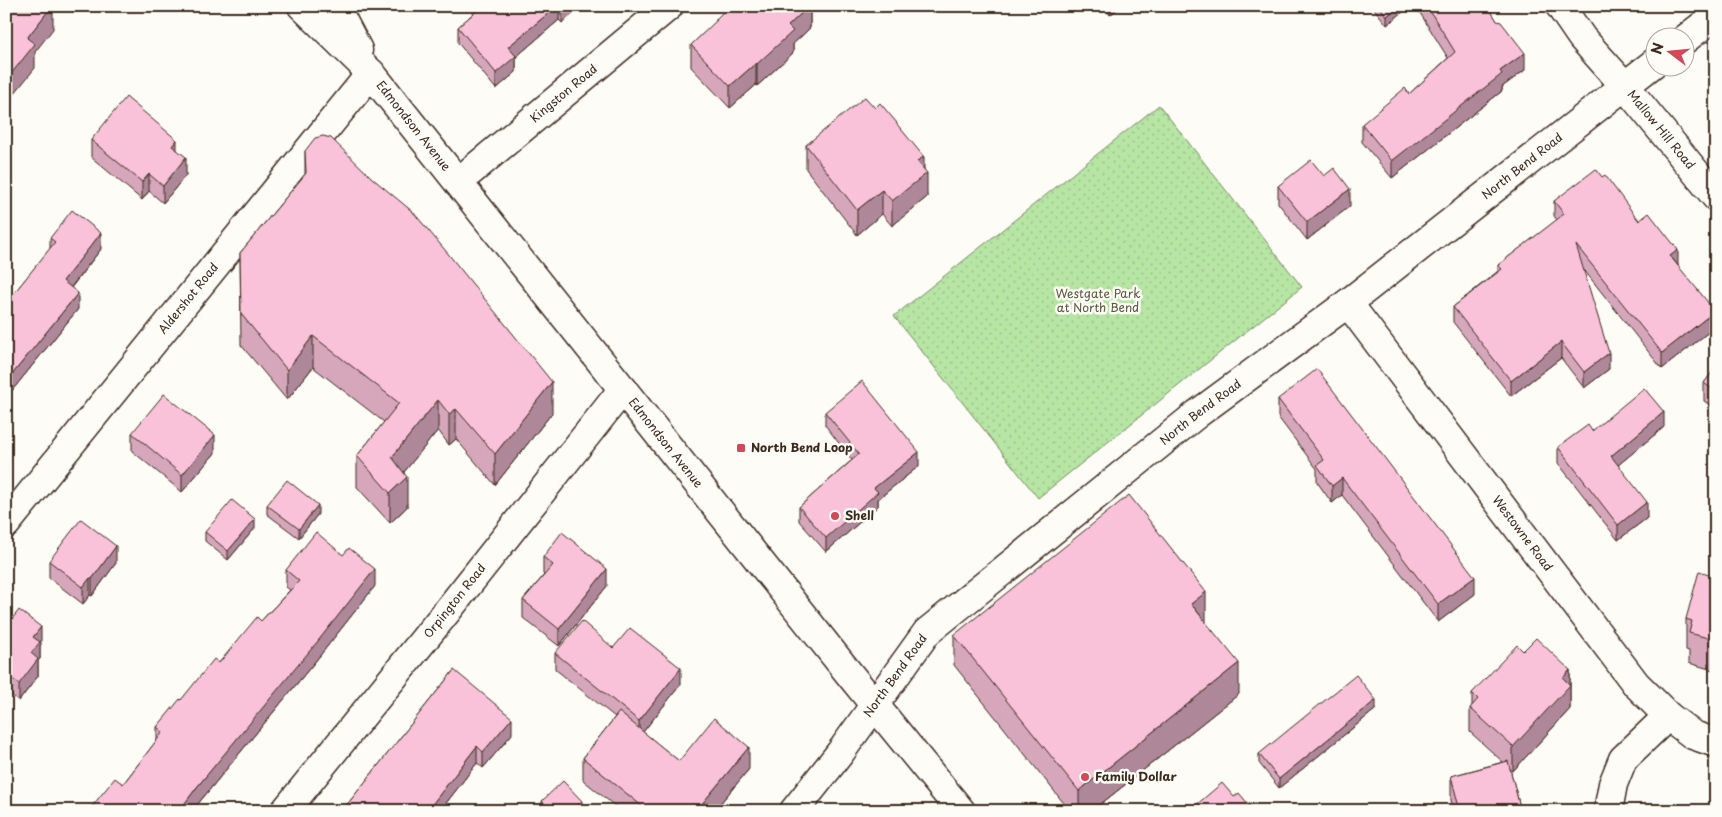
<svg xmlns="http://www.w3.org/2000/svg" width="1722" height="817" viewBox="0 0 1722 817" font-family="'Playpen Sans',sans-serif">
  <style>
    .grass { fill: url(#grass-dots); stroke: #788861 }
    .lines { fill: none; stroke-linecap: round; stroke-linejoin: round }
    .minor-casing { stroke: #3b2a1e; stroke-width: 31 }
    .secondary-casing { stroke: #3b2a1e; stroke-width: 31 }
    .minor { stroke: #fdfcf7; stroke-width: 28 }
    .secondary { stroke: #fdfcf7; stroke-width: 28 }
    .wall { fill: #d6a7bb; stroke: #3b2a1e }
    .shaded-wall { fill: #ae8898; stroke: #3b2a1e }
    .building { fill: #f9c2d9; stroke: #3b2a1e }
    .poi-dot { fill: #d1495b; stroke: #fdfcf7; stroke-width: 2 }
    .labels { text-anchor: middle; stroke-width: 5; stroke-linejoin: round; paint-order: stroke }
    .street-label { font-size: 12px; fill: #3b2a1e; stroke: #fdfcf7 }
    .park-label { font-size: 12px; fill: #5a5940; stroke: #fdfcf7 }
    .poi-label { font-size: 12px; font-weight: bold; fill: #3b2a1e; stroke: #fdfcf7; text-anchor: start }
  </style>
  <defs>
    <pattern id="grass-dots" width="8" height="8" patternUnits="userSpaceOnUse" patternTransform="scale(1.25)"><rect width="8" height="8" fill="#b6e5a4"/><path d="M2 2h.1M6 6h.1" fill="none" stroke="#9dc58d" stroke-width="1.8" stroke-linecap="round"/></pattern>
  </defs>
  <rect width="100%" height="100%" fill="#fdfcf7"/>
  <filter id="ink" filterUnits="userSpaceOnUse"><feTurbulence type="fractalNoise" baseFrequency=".02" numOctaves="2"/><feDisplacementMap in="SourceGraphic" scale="10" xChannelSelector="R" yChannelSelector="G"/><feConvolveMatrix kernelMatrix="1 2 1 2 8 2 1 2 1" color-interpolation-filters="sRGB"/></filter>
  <g filter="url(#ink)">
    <!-- grass -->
    <polygon class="grass" points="1159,105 1302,287 1038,498 894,316"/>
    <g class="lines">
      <defs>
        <g id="minor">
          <path id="s1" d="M1560 6 1582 38 1625 86 1716 197"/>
          <polyline points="1684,40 1716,15"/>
          <path id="s2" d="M458 182 669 6"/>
          <path id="s3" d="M1348 303 1636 684 1668 716 1693 735 1716 743"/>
          <path id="s4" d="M6 524 371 73"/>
          <path id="s5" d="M285 811 448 610 623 389"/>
          <path id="s6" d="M794 811 840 753 927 632 1197 414 1348 303 1654 63"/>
          <polyline points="1608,811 1613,784 1623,759 1668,716"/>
        </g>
        <g id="secondary">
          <path id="s7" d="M302 6 371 73 851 676 961 811"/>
          <polyline points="335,6 358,50"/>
        </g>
      </defs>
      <!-- minor casing -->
      <use href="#minor" class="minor-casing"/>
      <!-- secondary casing -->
      <use href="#secondary" class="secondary-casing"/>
      <!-- minor -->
      <use href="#minor" class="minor"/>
      <!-- secondary -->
      <use href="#secondary" class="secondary"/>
    </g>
    <!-- wall -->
    <g class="wall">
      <polygon points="472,6 582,6 562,23 559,20 516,57 516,72 496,89 458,43 458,27 476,11"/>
      <polygon points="810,6 810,28 793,44 793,53 757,86 756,85 730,108 691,67 691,45 716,22 716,19"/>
      <polygon points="1103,6 1121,6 1110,15"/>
      <polygon points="1372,6 1410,6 1387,25"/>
      <polygon points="1420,6 1488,6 1525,70 1502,87 1502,91 1392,178 1362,142 1362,124 1409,94 1448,58 1420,13"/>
      <polygon points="875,108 897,125 924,169 927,197 892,226 882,214 857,235 806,169 806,145"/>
      <polygon points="91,140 177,150 186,175 163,203 149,191 142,200 91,157"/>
      <polygon points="305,151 552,413 495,485 456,439 449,445 438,430 404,472 407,507 390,523 357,487 357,456 384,422 313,367 287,400 241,345 240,253 305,174"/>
      <polygon points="1324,176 1350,206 1307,240 1278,203 1278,186"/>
      <polygon points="1602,177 1678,265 1715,327 1662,369 1584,270 1609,369 1584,388 1561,358 1511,396 1453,322 1453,307 1498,271 1498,265 1557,220 1554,216 1554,201"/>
      <polygon points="50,238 101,249 71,288 78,309 6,398 6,303 50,249"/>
      <polygon points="1716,367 1716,409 1704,401 1704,383"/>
      <polygon points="1278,399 1475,594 1438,622 1342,495 1332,503 1317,482 1317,469 1278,417"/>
      <polygon points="825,412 919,466 878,499 878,506 826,552 799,521 799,507 852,460 825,425"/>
      <polygon points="1664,427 1618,465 1647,518 1618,540 1558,463 1558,447 1592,431"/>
      <polygon points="132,433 215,453 182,492 132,451"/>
      <polygon points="267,505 318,514 299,538 267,514"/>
      <polygon points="255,528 228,560 205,541 205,532"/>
      <polygon points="543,557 607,586 559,646 523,618 523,600 544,575 543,574"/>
      <polygon points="49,561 116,563 92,596 90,595 83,604 49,578"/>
      <polygon points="286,570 375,586 318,658 197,805 123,784 157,740 157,727 181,700 261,621 290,590 286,587"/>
      <polygon points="1716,574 1716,671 1689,663 1689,651 1686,650 1686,619"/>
      <polygon points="6,615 41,644 40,646 40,659 38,661 38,676 19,701 11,695 7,700 6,699"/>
      <polygon points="1206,623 1239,694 1092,811 1070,811 954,665 954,635"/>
      <polygon points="613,648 681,684 643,732 679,761 749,769 714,811 621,811 583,780 583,758 615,717 555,669 555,653"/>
      <polygon points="1523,651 1570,670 1570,709 1513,771 1510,769 1521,811 1453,811 1451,800 1451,776 1503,762 1470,732 1470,708 1472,706 1472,693"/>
      <polygon points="454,670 512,734 483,768 477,763 440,811 342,811"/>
      <polygon points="1376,709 1279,788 1259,763 1259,754"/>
      <polygon points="542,801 582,810 543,811 542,810"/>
    </g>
    <!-- shaded-wall -->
    <g class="shaded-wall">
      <polygon points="52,6 53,6 53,29 35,52 35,68 6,104 6,80 27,38"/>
      <polygon points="557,6 559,6 559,20 516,57 516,72 496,89 496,73 508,47"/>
      <polygon points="564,6 582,6 562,23 562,8"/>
      <polygon points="809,6 810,6 810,28 793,44 793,53 757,86 757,64 788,26"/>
      <polygon points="1110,6 1121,6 1110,15"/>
      <polygon points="1399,6 1410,6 1387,25 1387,16"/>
      <polygon points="1525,53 1525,70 1502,87 1502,91 1392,178 1392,161 1500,71"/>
      <polygon points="756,63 756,85 730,108 730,86"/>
      <polygon points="177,140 177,157 172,146"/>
      <polygon points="186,157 186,175 163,203 163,186"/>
      <polygon points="924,157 924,175 927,173 927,197 892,226 892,201 917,161"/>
      <polygon points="149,174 149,191 142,200 142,182"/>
      <polygon points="1350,189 1350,206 1307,240 1307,222"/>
      <polygon points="882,190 882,214 857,235 857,210"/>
      <polygon points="101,233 101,249 63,297 63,281"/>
      <polygon points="1678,250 1678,265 1670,256"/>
      <polygon points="78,293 78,309 6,398 6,382"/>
      <polygon points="1715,311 1715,327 1662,369 1662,353"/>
      <polygon points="313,336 313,367 287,400 287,370"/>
      <polygon points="1561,342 1561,358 1511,396 1511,381"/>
      <polygon points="1609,353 1609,369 1584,388 1584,372"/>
      <polygon points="552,382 552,413 495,485 495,454"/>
      <polygon points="438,400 438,430 392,487 392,457"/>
      <polygon points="456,409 456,439 449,445 449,414"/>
      <polygon points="1664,412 1664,427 1611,471 1611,456"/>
      <polygon points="215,435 215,453 182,492 182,475"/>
      <polygon points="919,452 919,466 878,499 878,506 826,552 826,538 874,488"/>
      <polygon points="407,477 407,507 390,523 390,493"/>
      <polygon points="1342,478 1342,495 1332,503 1332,486"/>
      <polygon points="1647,502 1647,518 1618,540 1618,525"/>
      <polygon points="318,505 318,514 299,538 299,529"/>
      <polygon points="255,519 255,528 228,560 228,551"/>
      <polygon points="116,546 116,563 92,596 92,579"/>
      <polygon points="375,569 375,586 318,658 192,811 179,811 197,787"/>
      <polygon points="607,569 607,586 559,646 559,629"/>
      <polygon points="1475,577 1475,594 1438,622 1438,604"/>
      <polygon points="90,578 90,595 83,604 83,587"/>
      <polygon points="1206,592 1206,622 1191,604"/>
      <polygon points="41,627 41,644 40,646 40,659 38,661 38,676 19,701 19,684 31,653 33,637"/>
      <polygon points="1239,663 1239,694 1092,811 1079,811 1079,791"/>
      <polygon points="681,668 681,684 639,737 639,721"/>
      <polygon points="1570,670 1570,709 1513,771 1513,747 1563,678"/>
      <polygon points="11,678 11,695 7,700 7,683"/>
      <polygon points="1376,700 1376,709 1279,788 1279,779"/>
      <polygon points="512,718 512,734 483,768 483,752"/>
      <polygon points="477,746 477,763 440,811 427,811"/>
      <polygon points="749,747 749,769 714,811 696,811"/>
      <polygon points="582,801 582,811 573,811"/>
    </g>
    <!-- building -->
    <g class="building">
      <polygon points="6,6 52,6 27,38 35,44 6,80"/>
      <polygon points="482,6 557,6 508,47 516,56 496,73 458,27"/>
      <polygon points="729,6 809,6 788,26 793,31 757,64 756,63 730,86 691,45 717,20 716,19"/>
      <polygon points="1379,6 1399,6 1387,16"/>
      <polygon points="1427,6 1488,6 1497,21 1501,22 1525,53 1500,71 1502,74 1392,161 1362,124 1405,88 1409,94 1455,52"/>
      <polygon points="126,97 177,140 172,146 186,157 163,186 149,174 142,182 91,140"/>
      <polygon points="865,97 875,108 880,103 897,123 896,123 924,157 917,161 927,173 892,201 882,190 857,210 806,145"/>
      <polygon points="323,136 331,138 372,178 413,212 445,250 552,382 495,454 456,409 449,414 438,400 392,457 407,477 390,493 357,456 399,403 313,336 287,370 241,314 240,253 306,173 305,151 315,138"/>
      <polygon points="1311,160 1324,176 1334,168 1350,189 1307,222 1278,186"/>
      <polygon points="1596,169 1602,177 1605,175 1639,221 1649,213 1678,250 1670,256 1715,311 1662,353 1576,245 1609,353 1584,372 1561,342 1511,381 1453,307 1502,269 1498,265 1564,214 1554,201"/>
      <polygon points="72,210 101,233 63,281 78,293 6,382 6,303 55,242 50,238"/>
      <polygon points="1716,367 1716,392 1704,383"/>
      <polygon points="1317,369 1475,577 1438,604 1342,478 1332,486 1317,465 1324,460 1278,399"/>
      <polygon points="862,381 919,452 874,488 878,492 826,538 799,507 859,454 825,412"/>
      <polygon points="1644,388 1664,412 1611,456 1647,502 1618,525 1558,447 1588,425 1592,431"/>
      <polygon points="164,394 215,435 182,475 132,433"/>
      <polygon points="287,480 318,505 299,529 267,505"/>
      <polygon points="1129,495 1206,592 1191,604 1239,663 1079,791 954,635"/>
      <polygon points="232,500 255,519 228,551 205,532"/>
      <polygon points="81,519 116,546 92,579 90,578 83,587 49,561"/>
      <polygon points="316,532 343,555 349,548 375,569 318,641 197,787 179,811 89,810 115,778 123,784 163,732 157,727 180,699 181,700 214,659 219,663 257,617 261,621 299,581 286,570"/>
      <polygon points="562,532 607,569 559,629 523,600 553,565 543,557"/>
      <polygon points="1699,571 1715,576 1716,574 1716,640 1689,633 1692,621 1686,619"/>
      <polygon points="19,610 41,627 33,637 40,642 31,653 38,659 19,684 11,678 7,683 6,682 6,615 12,619"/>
      <polygon points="582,621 613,648 630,628 681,668 639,721 555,653"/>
      <polygon points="1536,638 1570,670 1563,678 1570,685 1513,747 1470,708 1478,699 1472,693 1517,645 1523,651"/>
      <polygon points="454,670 512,718 483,752 477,746 427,811 342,811"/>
      <polygon points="1356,675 1376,700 1279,779 1259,754"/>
      <polygon points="619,712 679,761 714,718 749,747 696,811 648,811 583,758"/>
      <polygon points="1508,761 1521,811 1460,811 1451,776"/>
      <polygon points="563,781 582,801 573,811 552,811 542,801"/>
      <polygon points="1222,783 1234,797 1239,793 1254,811 1189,811"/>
    </g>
  </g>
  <!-- markers -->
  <g class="poi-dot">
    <rect x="736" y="443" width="10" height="10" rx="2.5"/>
    <circle cx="835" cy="516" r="5"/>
    <circle cx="1085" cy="777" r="5"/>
  </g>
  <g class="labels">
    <!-- street labels -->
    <g class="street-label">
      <text dy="4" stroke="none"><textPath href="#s2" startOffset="138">Kingston Road</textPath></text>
      <text dy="4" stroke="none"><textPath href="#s7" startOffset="164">Edmondson Avenue</textPath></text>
      <text dy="4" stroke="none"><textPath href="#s1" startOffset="160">Mallow Hill Road</textPath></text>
      <text dy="4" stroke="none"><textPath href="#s6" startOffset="979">North Bend Road</textPath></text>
      <text dy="4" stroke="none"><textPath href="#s4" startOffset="290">Aldershot Road</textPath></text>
      <text dy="4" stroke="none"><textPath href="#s6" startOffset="574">North Bend Road</textPath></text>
      <text dy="4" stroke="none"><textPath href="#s7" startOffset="569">Edmondson Avenue</textPath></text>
      <text dy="4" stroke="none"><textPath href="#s3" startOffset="289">Westowne Road</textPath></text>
      <text dy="4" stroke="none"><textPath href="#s5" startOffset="270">Orpington Road</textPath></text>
      <text dy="4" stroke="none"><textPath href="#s6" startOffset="169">North Bend Road</textPath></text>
    </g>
    <!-- park labels -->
    <g class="park-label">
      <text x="1098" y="298">Westgate Park<tspan x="1098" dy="14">at North Bend</tspan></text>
    </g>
    <!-- poi labels -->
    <g class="poi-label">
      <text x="751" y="452">North Bend Loop</text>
      <text x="845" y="520">Shell</text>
      <text x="1095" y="781">Family Dollar</text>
    </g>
  </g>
  <!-- margin -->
  <rect width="1722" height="817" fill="none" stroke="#fdfcf7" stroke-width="25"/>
  <rect x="12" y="12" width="1697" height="792" fill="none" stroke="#3b2a1e" stroke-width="2" filter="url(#ink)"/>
  <!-- north arrow -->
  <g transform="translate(1670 52) rotate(286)"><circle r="24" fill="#fdfcf7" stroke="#afa8a0"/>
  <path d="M0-4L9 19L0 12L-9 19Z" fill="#d1495b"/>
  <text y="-8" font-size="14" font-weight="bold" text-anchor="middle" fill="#3b2a1e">N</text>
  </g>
</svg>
